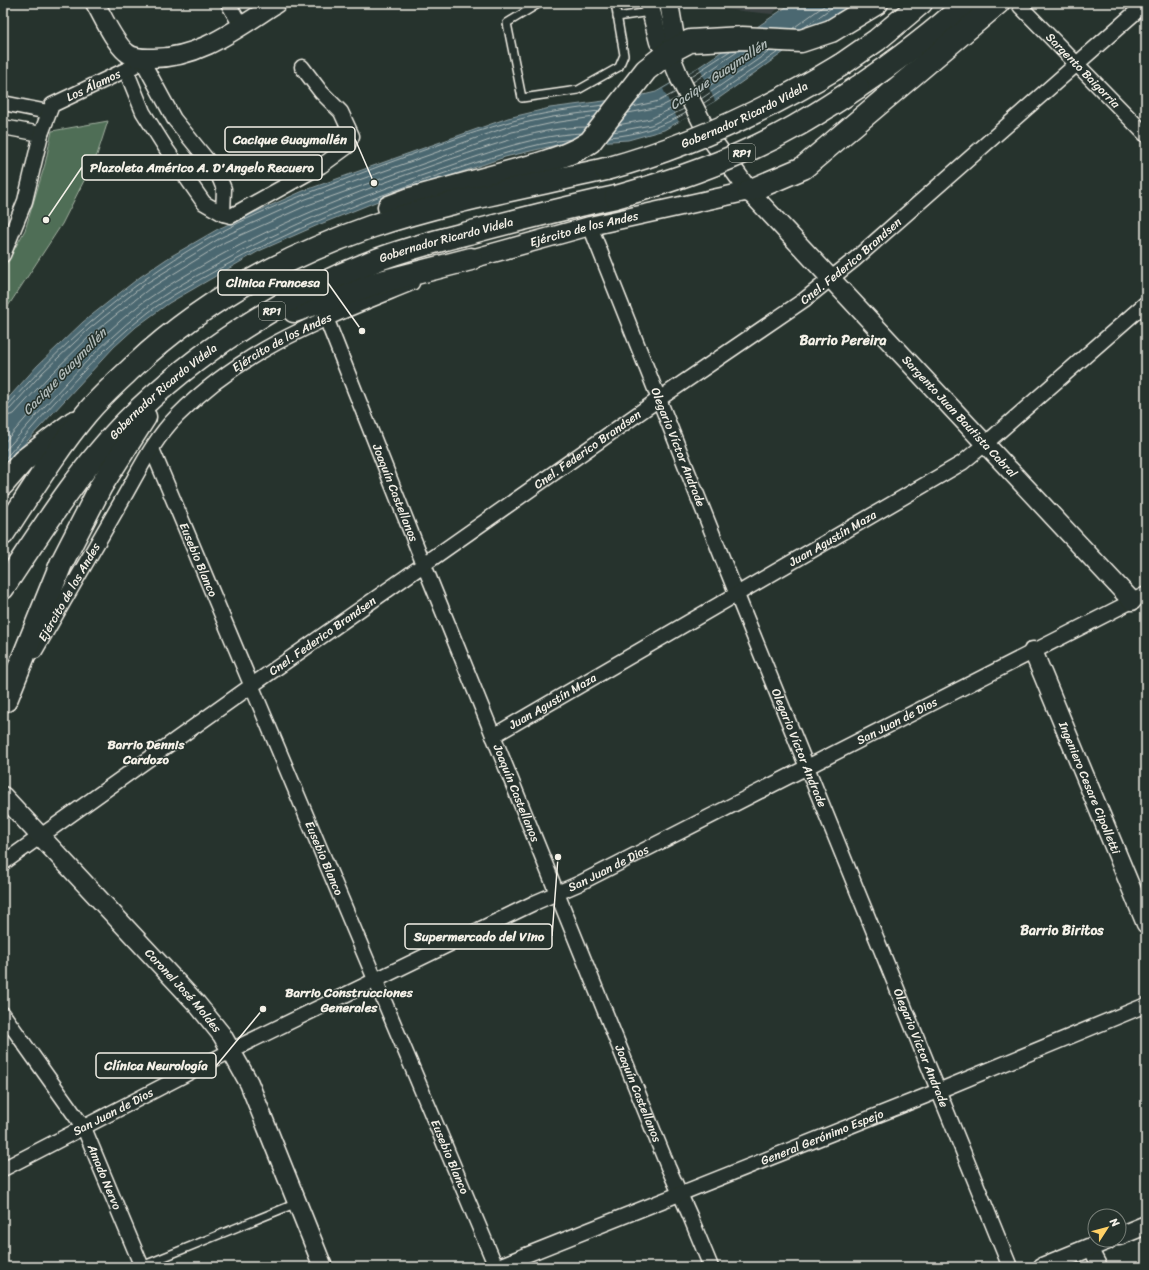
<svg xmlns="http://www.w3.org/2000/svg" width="1149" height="1270" viewBox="0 0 1149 1270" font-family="Sriracha,sans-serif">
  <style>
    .built { fill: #3a4342 }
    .green { fill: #4f6e57; stroke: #a2b0a0 }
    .water { fill: #4b6871; stroke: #8f9fa1 }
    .pier { fill: #26332d }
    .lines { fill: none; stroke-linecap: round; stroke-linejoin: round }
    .shore { stroke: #b0bab8; stroke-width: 1 }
    .service-casing { stroke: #f4f1e8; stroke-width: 10 }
    .minor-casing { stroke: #f4f1e8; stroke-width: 17 }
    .tertiary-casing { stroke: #f4f1e8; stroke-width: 21 }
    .motorway-casing { stroke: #f4f1e8; stroke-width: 25 }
    .service { stroke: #26332d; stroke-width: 7 }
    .minor { stroke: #26332d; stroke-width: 14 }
    .tertiary { stroke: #26332d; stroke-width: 18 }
    .motorway { stroke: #26332d; stroke-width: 22 }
    .motorway-bridge-casing { stroke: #f4f1e8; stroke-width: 25; stroke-linecap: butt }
    .motorway-bridge { stroke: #26332d; stroke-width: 22 }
    .labels { text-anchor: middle; stroke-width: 3; stroke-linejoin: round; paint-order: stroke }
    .shield { fill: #26332d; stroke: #b6b8b0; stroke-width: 1 }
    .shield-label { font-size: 11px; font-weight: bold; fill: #f4f1e8 }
    .street-label { font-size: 12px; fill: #f4f1e8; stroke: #26332d }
    .water-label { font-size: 13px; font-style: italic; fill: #b0bab8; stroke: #26332d }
    .neighbourhood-label { font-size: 13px; font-weight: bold; fill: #f4f1e8; stroke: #26332d }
    .quarter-label { font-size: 14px; font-weight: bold; fill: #f4f1e8; stroke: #26332d }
    .leader { fill: none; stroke: #f4f1e8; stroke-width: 1.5 }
    .callout-dot { fill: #f4f1e8; stroke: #26332d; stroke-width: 1.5 }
    .callout { fill: #26332d; stroke: #f4f1e8; stroke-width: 1.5 }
    .callout-label { font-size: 13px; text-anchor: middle; font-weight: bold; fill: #f4f1e8 }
  </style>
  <rect width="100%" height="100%" fill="#26332d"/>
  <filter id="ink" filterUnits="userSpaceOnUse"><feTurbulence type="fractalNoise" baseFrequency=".025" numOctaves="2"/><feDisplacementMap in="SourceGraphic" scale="8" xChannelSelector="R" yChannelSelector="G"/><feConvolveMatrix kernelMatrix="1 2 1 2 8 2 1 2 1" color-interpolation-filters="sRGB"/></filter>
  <g filter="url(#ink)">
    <!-- built -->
    <polygon class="built" points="694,3 785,3 772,14 695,6"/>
    <!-- green -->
    <polygon class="green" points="108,121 97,155 62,224 3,314 3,270 25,230 45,164 52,131"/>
    <!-- water -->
    <polygon class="water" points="792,3 853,3 715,101 664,130 628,140 561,144 505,157 383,199 318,225 259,251 169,303 136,327 114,347 3,467 3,404 37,366 83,322 140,277 168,258 218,229 303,191 508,118 550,108 635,97 656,92 699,67"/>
    <!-- pier -->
    <polygon class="pier" points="699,67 715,101 679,122 663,89"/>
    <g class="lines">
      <!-- shore -->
      <g class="shore">
        <polyline points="805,27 838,3"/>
        <polyline points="792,29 828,3"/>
        <polyline points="690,77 730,51"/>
        <polyline points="693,82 740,50"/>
        <polyline points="695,87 750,50"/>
        <polyline points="699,93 760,51"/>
        <polyline points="701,99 770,51"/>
        <polyline points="704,103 778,52"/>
        <polyline points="633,107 659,101 676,92"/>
        <polyline points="628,113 660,107 678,98"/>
        <polyline points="618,125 650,119 681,104"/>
        <polyline points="613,132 651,125 684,109"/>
        <path d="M609 137C637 135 661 127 686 113"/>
        <path d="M3 406 8 405C69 336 137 277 219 233 270 205 326 187 380 166 422 151 466 134 509 122 540 113 572 109 604 105"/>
        <polyline points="3,411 10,409 43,372 89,329 145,284 222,237 306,199 510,126 552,117 599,111"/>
        <polyline points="3,417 14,414 48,377 93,333 149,289 225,242 308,205 512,132 553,123 594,117"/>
        <path d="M3 444C46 395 90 343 142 303 164 287 188 274 212 260 288 218 369 187 451 159 494 145 540 127 587 127"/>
        <path d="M3 453C48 403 93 349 146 308 167 292 190 279 213 267 287 225 366 194 447 167 490 152 536 135 582 133"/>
        <path d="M3 461C49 409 94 354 149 312 170 296 194 283 217 270 290 230 367 199 445 173 487 159 528 144 572 139"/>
      </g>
      <defs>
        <g id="service">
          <polyline points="540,3 507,23 522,98 578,90 619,67 624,55 615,3"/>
          <polyline points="617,17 650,12"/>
          <polyline points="142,1266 297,1203"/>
        </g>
        <g id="minor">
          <polyline points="228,3 241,26"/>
          <path id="s1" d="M1020 6 1146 135"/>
          <polyline points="126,70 143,112 167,150 204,203 223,214 224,189 217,172 174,119 143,62"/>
          <polyline points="3,103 48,112"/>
          <polyline points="3,127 41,134"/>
          <polyline points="223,214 231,216 321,166 347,147 352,136 341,112 321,92 302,67"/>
          <path id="s2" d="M590 226 737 595 1010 1267"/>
          <path id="s3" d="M3 255 25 201 41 134 52 105 134 66"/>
          <path id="s4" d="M326 318 424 565 668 1167 690 1216 711 1267"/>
          <path id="s5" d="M152 449C266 722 382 994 496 1267"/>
          <path id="s6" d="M35 651C64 601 92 552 121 502 138 473 153 440 177 416 245 347 324 319 412 283"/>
          <path id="s7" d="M493 736 962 463 985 444 1146 303"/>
          <path id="s8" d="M3 863 251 686 659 399 804 300 854 260 1146 3"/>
          <path id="s9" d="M3 1014 84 1128 142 1267"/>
          <path id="s10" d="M3 1169 242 1045 534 903 578 884 1146 594"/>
          <polyline points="1090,1248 1100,1267"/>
          <path id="s11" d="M496 1267 938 1091 1146 1005"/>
        </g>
        <g id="tertiary">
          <path d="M95 3C103 17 114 42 126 52 132 58 142 58 149 58 198 60 238 28 277 3"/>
          <path id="s12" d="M649 3 659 42 669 52 680 79 709 136 749 191 1132 601"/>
          <polyline points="669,52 675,38 669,3"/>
          <path id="s13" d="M471 259 590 226 749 191"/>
          <path id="s14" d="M1033 651 1146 924"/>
          <path id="s15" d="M3 796 197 1004 222 1035 249 1083 323 1267"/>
          <polyline points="1119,1236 1146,1225"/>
          <polyline points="1042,1267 1108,1240"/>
        </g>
        <g id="motorway">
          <polyline points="841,65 877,40 921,3"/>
          <path d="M858 87C896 61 932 34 966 3"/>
          <polyline points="749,191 803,168 998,3"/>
          <path d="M389 207 410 199 539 164C557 158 574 153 590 142L646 70 669 52 690 41 742 38 801 41 831 31 877 3"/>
          <polyline points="294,311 373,284 471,259"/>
          <polyline points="3,484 23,461 74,422"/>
          <path d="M3 534C30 493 56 450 87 413 101 396 118 381 134 366 202 302 282 258 370 227 446 201 527 187 606 169"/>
          <path id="s16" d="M3 588C39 534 81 467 127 421 196 352 283 296 374 261 407 248 441 240 476 231 522 219 569 207 616 197"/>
          <polyline points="6,700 61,564 101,486 145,417"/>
        </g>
      </defs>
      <!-- service casing -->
      <use href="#service" class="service-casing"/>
      <!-- minor casing -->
      <use href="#minor" class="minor-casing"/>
      <!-- tertiary casing -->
      <use href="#tertiary" class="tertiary-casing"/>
      <!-- motorway casing -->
      <use href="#motorway" class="motorway-casing"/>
      <!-- service -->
      <use href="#service" class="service"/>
      <!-- minor -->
      <use href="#minor" class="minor"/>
      <!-- tertiary -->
      <use href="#tertiary" class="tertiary"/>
      <!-- motorway -->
      <use href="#motorway" class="motorway"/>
      <defs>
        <g id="motorway-bridge">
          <path id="s17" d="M606 169C690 146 767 110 841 65"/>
          <path d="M616 197C677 180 738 159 794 127 816 115 837 101 858 87"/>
        </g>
      </defs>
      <!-- motorway-bridge casing -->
      <use href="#motorway-bridge" class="motorway-bridge-casing"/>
      <!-- motorway-bridge -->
      <use href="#motorway-bridge" class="motorway-bridge"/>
    </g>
  </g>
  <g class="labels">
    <!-- shield labels -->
    <g class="shield">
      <rect x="729" y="144" width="26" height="18" rx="3"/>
      <rect x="259" y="302" width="26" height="18" rx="3"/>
    </g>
    <g class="shield-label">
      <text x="742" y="157">RP1</text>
      <text x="272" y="315">RP1</text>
    </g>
    <!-- street labels -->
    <g class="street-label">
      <text dy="4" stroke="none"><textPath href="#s1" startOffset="90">Sargento Baigorria</textPath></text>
      <text dy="4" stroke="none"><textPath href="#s3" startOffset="204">Los Álamos</textPath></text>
      <text dy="4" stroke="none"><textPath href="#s17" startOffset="149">Gobernador Ricardo Videla</textPath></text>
      <text dy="4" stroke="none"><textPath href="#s13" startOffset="117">Ejército de los Andes</textPath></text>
      <text dy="4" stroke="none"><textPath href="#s16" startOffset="580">Gobernador Ricardo Videla</textPath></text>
      <text dy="4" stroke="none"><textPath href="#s8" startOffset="1040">Cnel. Federico Brandsen</textPath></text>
      <text dy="4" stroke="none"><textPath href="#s6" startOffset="404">Ejército de los Andes</textPath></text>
      <text dy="4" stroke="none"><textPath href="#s16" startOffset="255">Gobernador Ricardo Videla</textPath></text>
      <text dy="4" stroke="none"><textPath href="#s12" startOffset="524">Sargento Juan Bautista Cabral</textPath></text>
      <text dy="4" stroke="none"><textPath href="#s2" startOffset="238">Olegario Víctor Andrade</textPath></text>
      <text dy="4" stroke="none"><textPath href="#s8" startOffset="716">Cnel. Federico Brandsen</textPath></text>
      <text dy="4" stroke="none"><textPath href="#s4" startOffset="188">Joaquín Castellanos</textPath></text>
      <text dy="4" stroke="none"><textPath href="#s7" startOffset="393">Juan Agustín Maza</textPath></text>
      <text dy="4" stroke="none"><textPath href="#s5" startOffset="120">Eusebio Blanco</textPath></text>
      <text dy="4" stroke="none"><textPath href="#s6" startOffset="68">Ejército de los Andes</textPath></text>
      <text dy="4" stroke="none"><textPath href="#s8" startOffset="392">Cnel. Federico Brandsen</textPath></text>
      <text dy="4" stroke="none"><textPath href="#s7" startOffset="69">Juan Agustín Maza</textPath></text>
      <text dy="4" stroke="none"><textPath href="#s10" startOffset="1000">San Juan de Dios</textPath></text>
      <text dy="4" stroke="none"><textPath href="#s2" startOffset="562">Olegario Víctor Andrade</textPath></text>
      <text dy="4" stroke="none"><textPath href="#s14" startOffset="148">Ingeniero Cesare Cipolletti</textPath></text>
      <text dy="4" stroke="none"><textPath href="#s4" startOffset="512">Joaquín Castellanos</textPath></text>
      <text dy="4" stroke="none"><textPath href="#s5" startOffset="444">Eusebio Blanco</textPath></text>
      <text dy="4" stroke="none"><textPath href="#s10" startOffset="676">San Juan de Dios</textPath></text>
      <text dy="4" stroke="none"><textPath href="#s15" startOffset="265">Coronel José Moldes</textPath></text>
      <text dy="4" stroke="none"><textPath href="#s2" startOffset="886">Olegario Víctor Andrade</textPath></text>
      <text dy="4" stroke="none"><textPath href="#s4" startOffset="836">Joaquín Castellanos</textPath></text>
      <text dy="4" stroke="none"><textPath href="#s10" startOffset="124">San Juan de Dios</textPath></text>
      <text dy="4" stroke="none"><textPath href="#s11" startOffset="351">General Gerónimo Espejo</textPath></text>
      <text dy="4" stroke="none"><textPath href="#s5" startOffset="768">Eusebio Blanco</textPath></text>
      <text dy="4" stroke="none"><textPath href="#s9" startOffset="193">Amado Nervo</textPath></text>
    </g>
    <!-- water labels -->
    <g class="water-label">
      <text transform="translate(718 74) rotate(-34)" y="5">Cacique Guaymallén</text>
      <text transform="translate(64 371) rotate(-46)" y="5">Cacique Guaymallén</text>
    </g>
    <!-- neighbourhood labels -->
    <g class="neighbourhood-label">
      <text x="146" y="749">Barrio Dennis<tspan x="146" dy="15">Cardozo</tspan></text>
      <text x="349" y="997">Barrio Construcciones<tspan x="349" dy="15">Generales</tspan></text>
    </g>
    <!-- quarter labels -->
    <g class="quarter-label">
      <text x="843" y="345">Barrio Pereira</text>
      <text x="1062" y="935">Barrio Biritos</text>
    </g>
  </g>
  <!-- callouts -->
  <path class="leader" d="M374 183L355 139M46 220L82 167M362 331L328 283M558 857L552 936M263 1009L216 1066"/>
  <g class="callout-dot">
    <circle cx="374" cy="183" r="4"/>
    <circle cx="46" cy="220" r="4"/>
    <circle cx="362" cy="331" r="4"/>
    <circle cx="558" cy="857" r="4"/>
    <circle cx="263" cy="1009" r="4"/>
  </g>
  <g class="callout">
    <rect x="225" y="127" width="130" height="25" rx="4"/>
    <rect x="82" y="155" width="240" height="25" rx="4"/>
    <rect x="218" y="270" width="110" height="25" rx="4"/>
    <rect x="405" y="924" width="147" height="25" rx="4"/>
    <rect x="96" y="1053" width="120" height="25" rx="4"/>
  </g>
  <g class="callout-label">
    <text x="290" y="144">Cacique Guaymallén</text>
    <text x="202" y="172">Plazoleta Américo A. D'Angelo Recuero</text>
    <text x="273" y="287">Clinica Francesa</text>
    <text x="479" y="941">Supermercado del Vino</text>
    <text x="156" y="1070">Clínica Neurología</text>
  </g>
  <!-- margin -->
  <rect width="1149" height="1270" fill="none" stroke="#26332d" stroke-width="16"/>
  <rect x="8" y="8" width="1133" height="1254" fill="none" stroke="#f4f1e8" stroke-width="1.5" filter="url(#ink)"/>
  <!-- north arrow -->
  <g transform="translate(1107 1228) rotate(54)"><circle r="19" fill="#26332d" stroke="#787f78"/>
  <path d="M0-3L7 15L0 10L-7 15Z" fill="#ffd166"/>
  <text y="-6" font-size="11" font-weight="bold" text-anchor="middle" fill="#f4f1e8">N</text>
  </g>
</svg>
